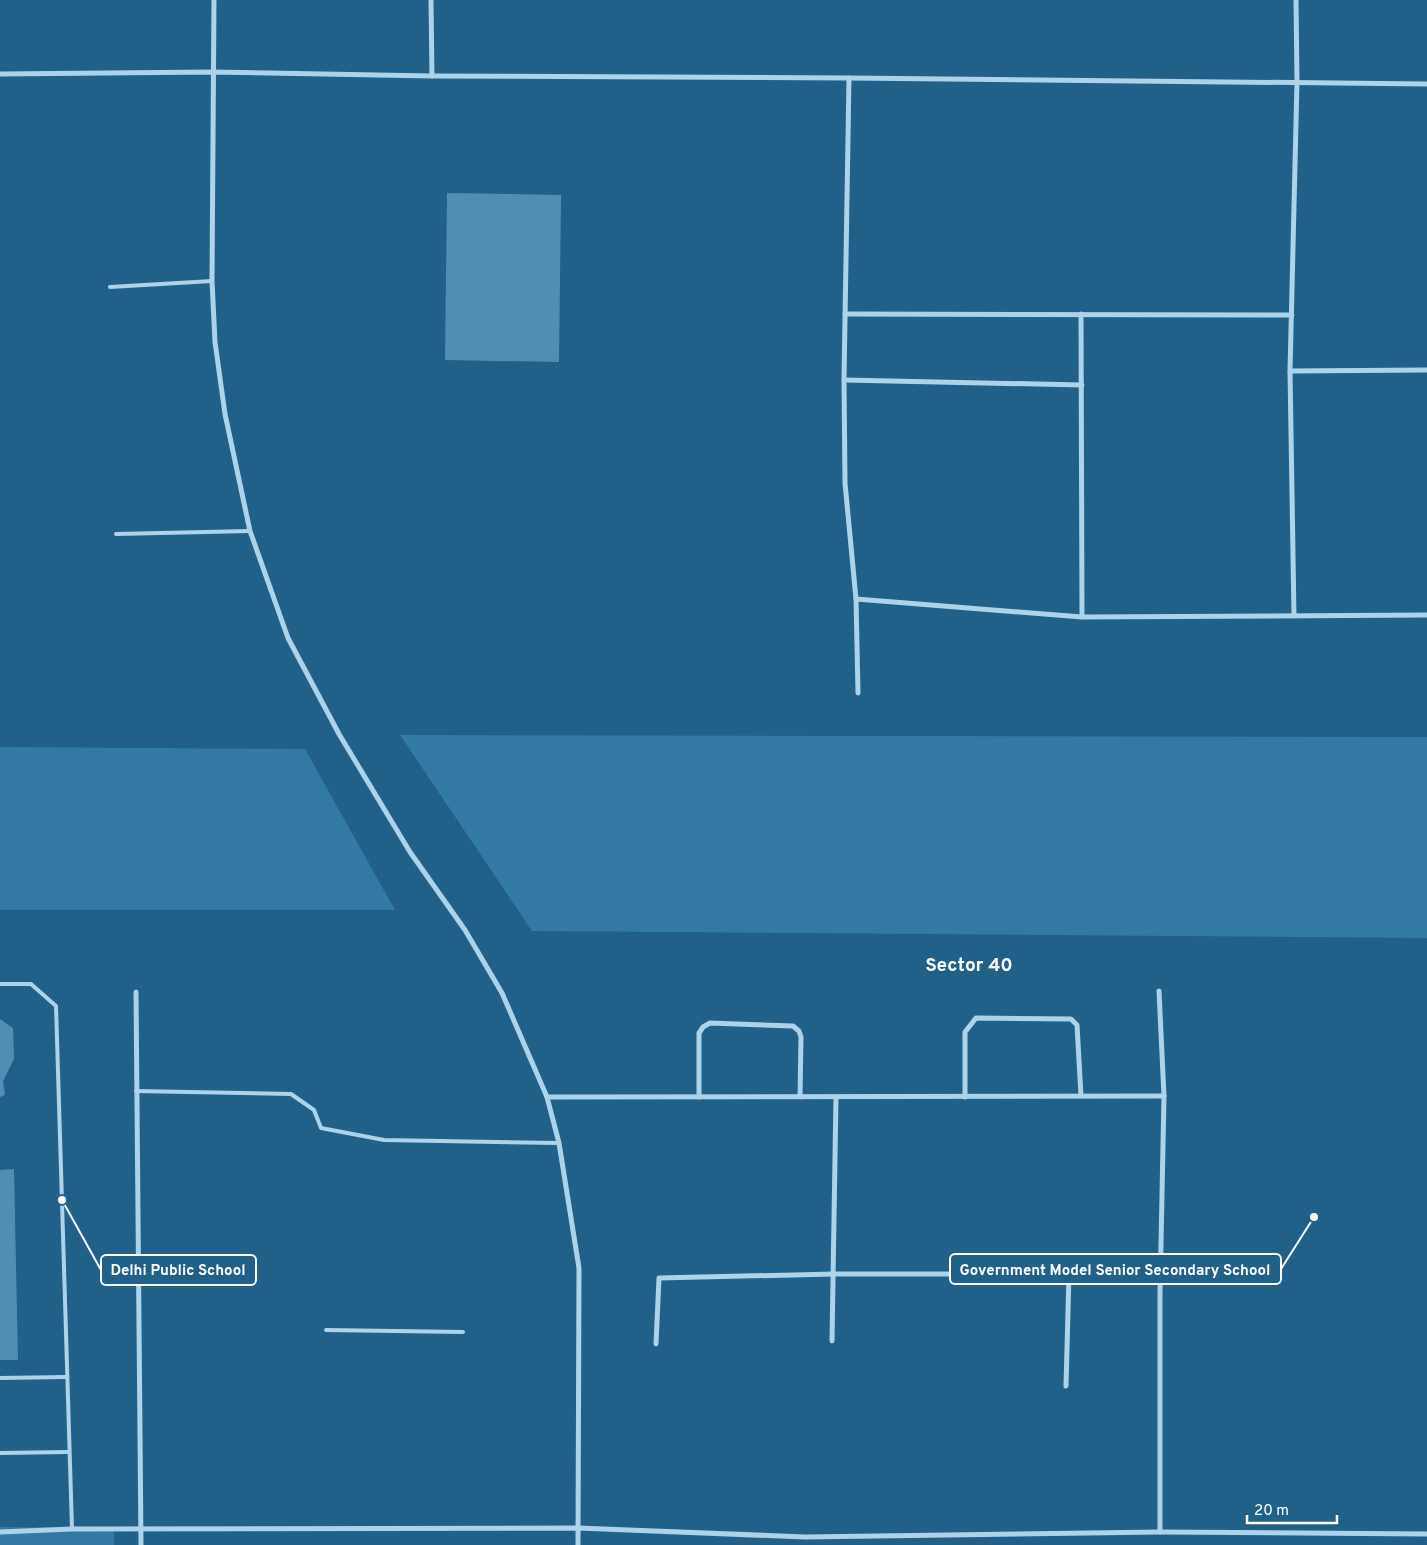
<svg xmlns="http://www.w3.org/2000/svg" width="1427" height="1545" viewBox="0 0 1427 1545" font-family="Overpass,sans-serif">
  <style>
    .green { fill: #3279a4 }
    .building { fill: #528eb4 }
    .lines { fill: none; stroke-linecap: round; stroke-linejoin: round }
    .service { stroke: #acd3ea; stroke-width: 4 }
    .minor { stroke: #acd3ea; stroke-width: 5 }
    .labels { text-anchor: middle; stroke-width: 4; stroke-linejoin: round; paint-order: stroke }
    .district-label { font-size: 19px; font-weight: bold; fill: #fff; stroke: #216088 }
    .leader { fill: none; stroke: #fff; stroke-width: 2 }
    .callout-dot { fill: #fff; stroke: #216088; stroke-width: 2 }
    .callout { fill: #216088; stroke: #fff; stroke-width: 2 }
    .callout-label { font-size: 15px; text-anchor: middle; font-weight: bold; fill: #fff }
  </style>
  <rect width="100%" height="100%" fill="#216088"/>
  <!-- green -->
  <g class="green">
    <polygon points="400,735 1427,737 1427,938 532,931"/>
    <polygon points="0,747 305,749 395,910 0,910"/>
    <polygon points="0,1527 114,1528 114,1545 0,1545"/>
  </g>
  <!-- building -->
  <g class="building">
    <polygon points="447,193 561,195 559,362 445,360"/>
    <polygon points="0,1019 13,1028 14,1059 3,1081 5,1095 0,1097"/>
    <polygon points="14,1169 18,1360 0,1360 0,1170"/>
  </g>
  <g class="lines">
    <!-- service -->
    <g class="service">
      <polyline points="110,287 212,281"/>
      <polyline points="116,534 250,531"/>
      <polyline points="0,984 31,984 56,1006 72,1529"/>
      <polyline points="136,1091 291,1094 314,1110 321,1128 384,1140 559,1143"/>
      <polyline points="326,1330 463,1332"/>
      <polyline points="0,1378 66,1377"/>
      <polyline points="0,1453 68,1452"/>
    </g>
    <!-- minor -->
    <g class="minor">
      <polyline points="214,0 212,281 215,342 225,414 250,531 288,638 339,734 410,852 465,930 502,993 547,1097 559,1143 579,1268 578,1545"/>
      <polyline points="431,0 432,76"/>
      <polyline points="0,74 212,72 432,76 849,78 1427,84"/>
      <polyline points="849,78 844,380 845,483 856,599 858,693"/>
      <polyline points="845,314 1292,315"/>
      <polyline points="1081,314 1082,617"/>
      <polyline points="1290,371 1427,370"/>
      <polyline points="844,380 1082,385"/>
      <polyline points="856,599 1082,617 1427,615"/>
      <polyline points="1294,616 1290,371 1297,82 1296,0"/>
      <polyline points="1159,991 1164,1096 1160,1293 1160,1532"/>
      <polyline points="136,992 141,1545"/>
      <polyline points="547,1097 1164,1096"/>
      <polyline points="699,1097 699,1033 703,1027 710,1023 793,1026 799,1031 801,1037 800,1097"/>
      <polyline points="965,1097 965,1032 976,1018 1071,1019 1077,1025 1081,1096"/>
      <polyline points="832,1341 836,1097"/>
      <polyline points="656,1344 659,1278 834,1274 1160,1274"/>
      <polyline points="1066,1386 1069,1274"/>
      <polyline points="0,1532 72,1529 578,1528 805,1537 1160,1532 1427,1534"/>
    </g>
  </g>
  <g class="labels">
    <!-- district labels -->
    <g class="district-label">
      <text x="969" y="971">Sector 40</text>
    </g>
  </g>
  <!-- callouts -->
  <path class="leader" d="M1314 1217L1281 1269M62 1200L101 1270"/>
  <g class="callout-dot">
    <circle cx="1314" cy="1217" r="5"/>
    <circle cx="62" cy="1200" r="5"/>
  </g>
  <g class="callout">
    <rect x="950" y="1254" width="331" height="30" rx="5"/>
    <rect x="101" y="1255" width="155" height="30" rx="5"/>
  </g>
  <g class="callout-label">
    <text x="1115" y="1275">Government Model Senior Secondary School</text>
    <text x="178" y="1275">Delhi Public School</text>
  </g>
  <!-- scale -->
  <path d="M1247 1515v8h90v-8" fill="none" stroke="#ffffff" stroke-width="2.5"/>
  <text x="1254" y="1515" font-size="15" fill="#ffffff" stroke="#216088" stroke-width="4" paint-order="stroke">20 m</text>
</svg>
